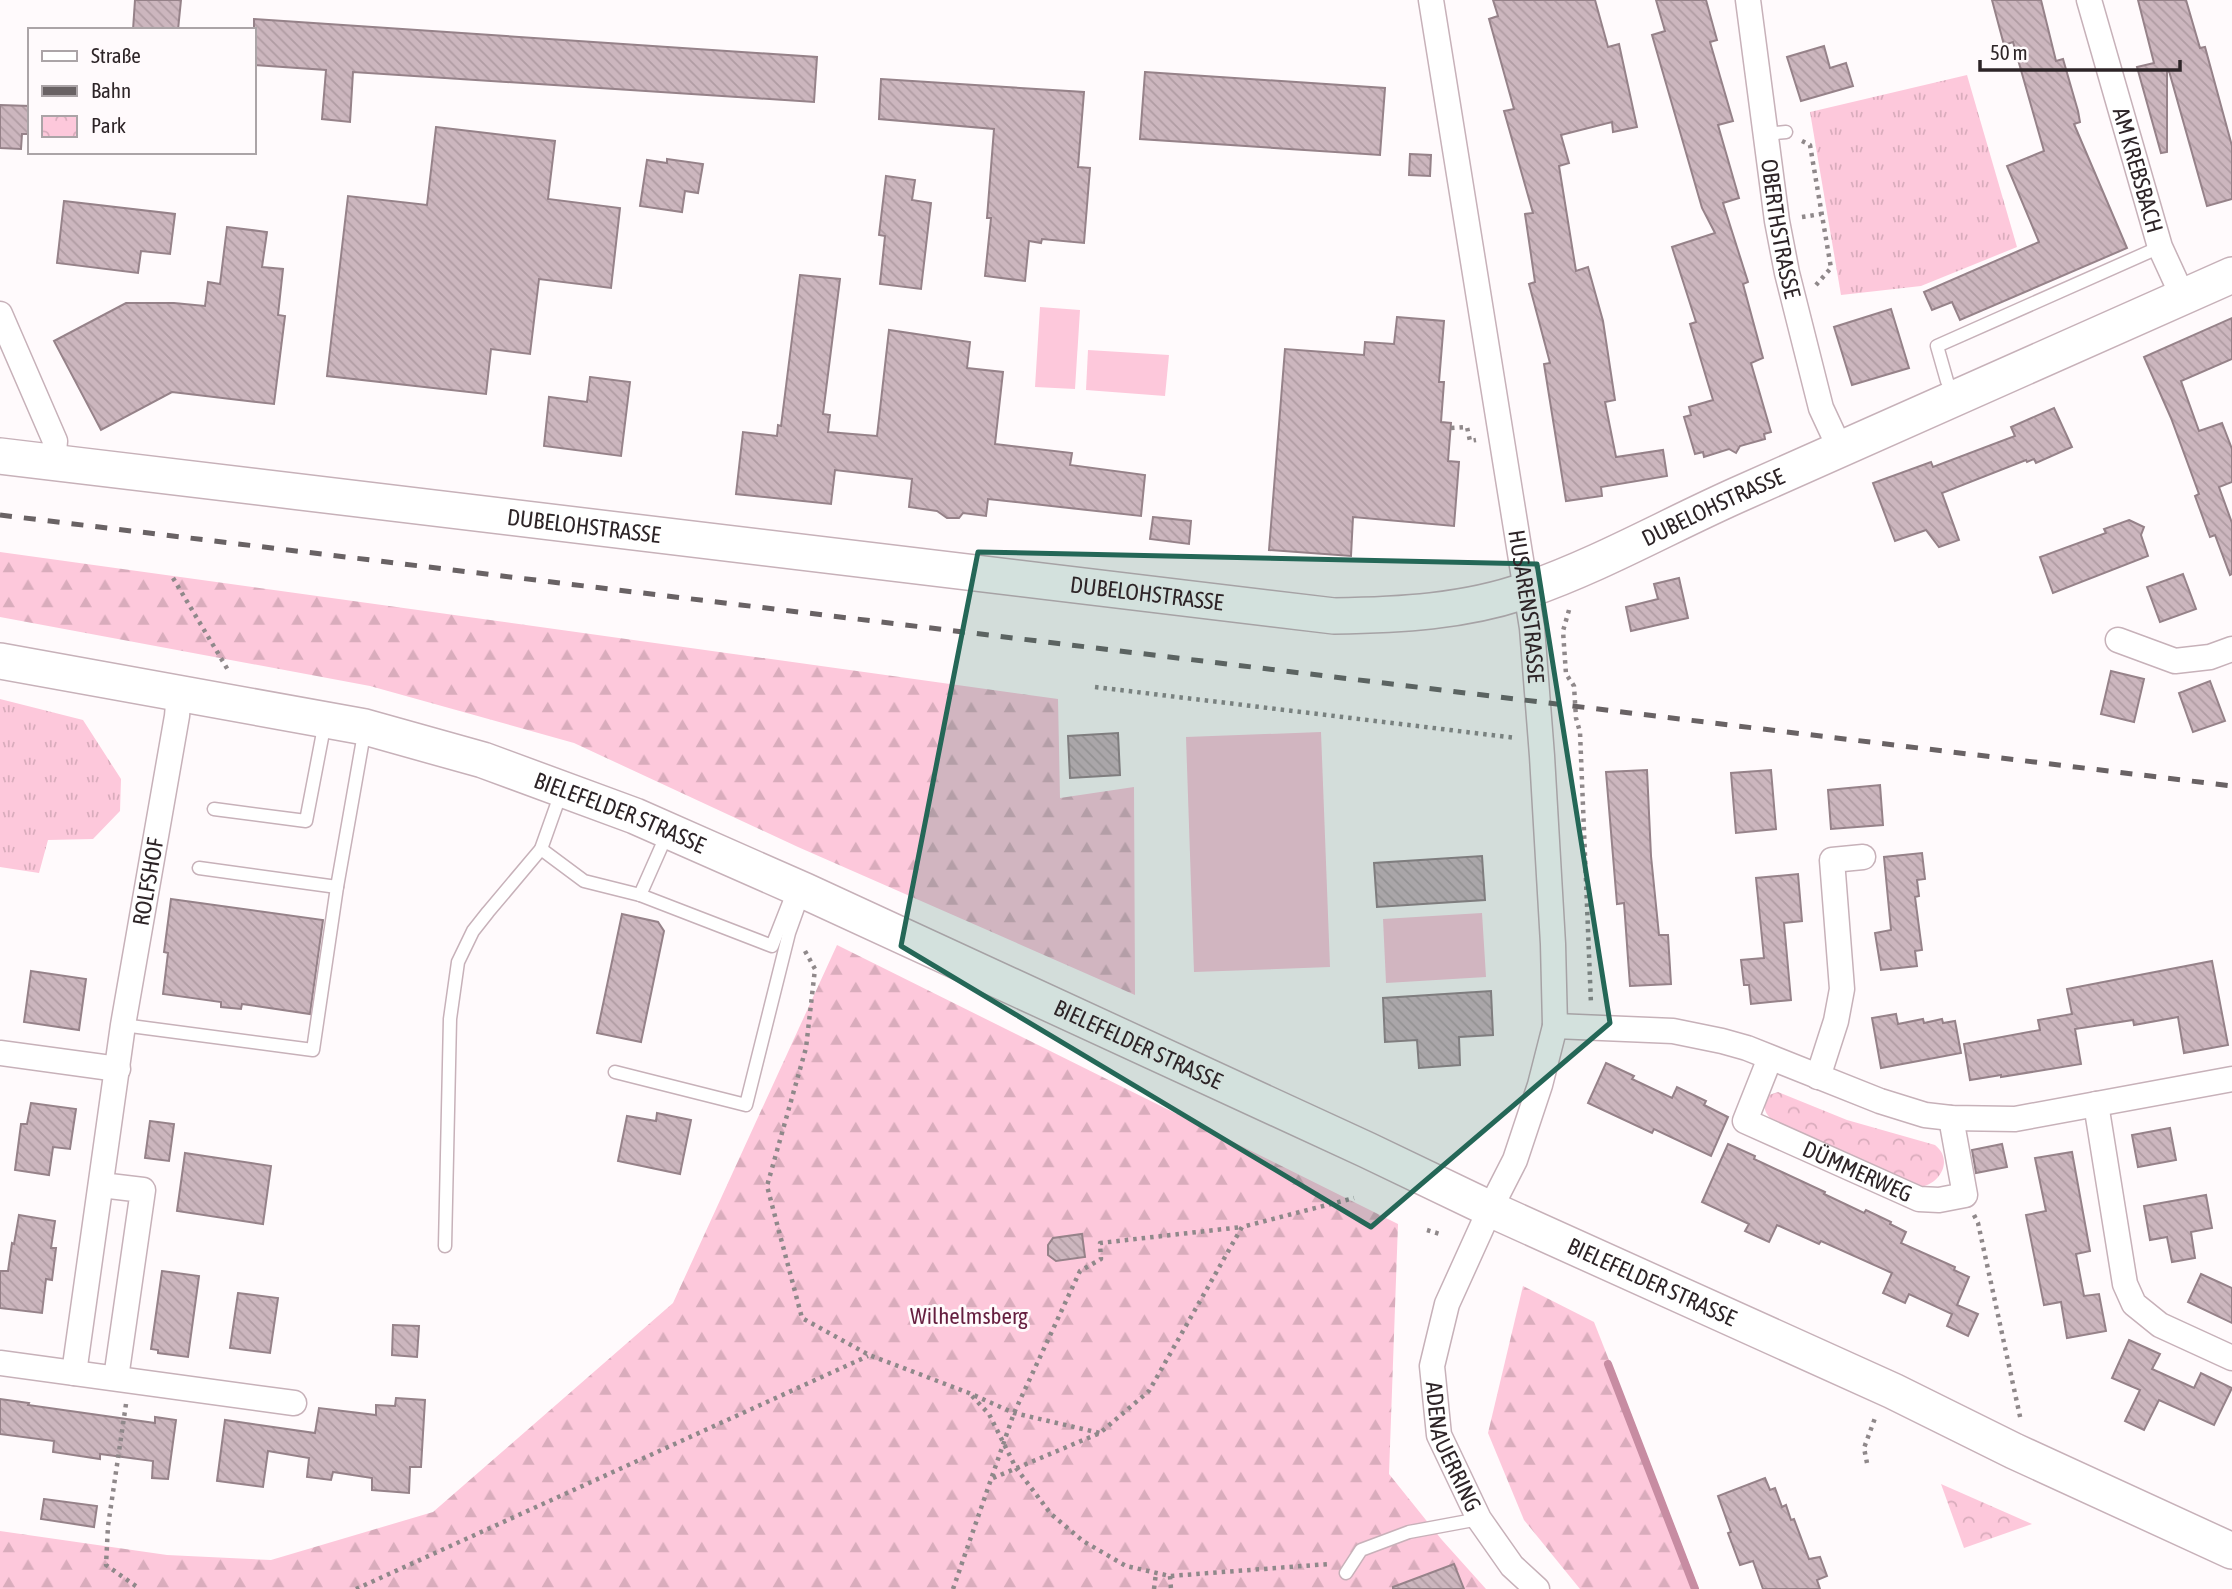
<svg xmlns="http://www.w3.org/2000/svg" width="2232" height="1589" viewBox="0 0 2232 1589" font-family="'Asap Condensed',sans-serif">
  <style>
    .grass { fill: url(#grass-tufts) }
    .forest { fill: url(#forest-firs) }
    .park { fill: url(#park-crowns) }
    .pitch { fill: #fdc8db }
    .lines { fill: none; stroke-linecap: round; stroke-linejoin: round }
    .stream { stroke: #c78ca2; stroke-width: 8 }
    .building { fill: url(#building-back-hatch); stroke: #968289; stroke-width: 2 }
    .lane-casing { stroke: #c7b1b9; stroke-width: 15 }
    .street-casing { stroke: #c7b1b9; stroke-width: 27 }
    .secondary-casing { stroke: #c7b1b9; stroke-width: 38 }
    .path { stroke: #8f888a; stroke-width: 4.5; stroke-dasharray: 3.5 5; stroke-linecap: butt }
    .lane { stroke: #fff; stroke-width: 12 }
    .street { stroke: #fff; stroke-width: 24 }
    .secondary { stroke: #fff; stroke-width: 35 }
    .rail { stroke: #696264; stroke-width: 5; stroke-dasharray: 12 12; stroke-linecap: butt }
    .marked { fill: #246757; fill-opacity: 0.2; stroke: #246757; stroke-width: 5; stroke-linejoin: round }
    .labels { text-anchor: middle; stroke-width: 6; stroke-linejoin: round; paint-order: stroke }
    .street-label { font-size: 23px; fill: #2d2427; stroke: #fffafc }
    .park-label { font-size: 23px; fill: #651e3f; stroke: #fffafc }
  </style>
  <defs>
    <pattern id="grass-tufts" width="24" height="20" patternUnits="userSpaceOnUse" patternTransform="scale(1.75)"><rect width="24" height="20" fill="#fdc8db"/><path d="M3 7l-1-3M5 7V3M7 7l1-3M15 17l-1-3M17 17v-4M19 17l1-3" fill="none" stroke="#d9acbc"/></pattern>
    <pattern id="forest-firs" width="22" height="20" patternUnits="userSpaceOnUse" patternTransform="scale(1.75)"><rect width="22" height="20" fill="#fdc8db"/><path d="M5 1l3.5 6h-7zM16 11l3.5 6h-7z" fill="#d9acbc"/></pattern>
    <pattern id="park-crowns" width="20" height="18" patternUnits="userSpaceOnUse" patternTransform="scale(1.75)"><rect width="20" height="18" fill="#fdc8db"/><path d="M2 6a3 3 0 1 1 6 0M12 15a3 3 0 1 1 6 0" fill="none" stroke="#d9acbc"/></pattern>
    <pattern id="building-back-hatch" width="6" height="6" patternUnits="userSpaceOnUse" patternTransform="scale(1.75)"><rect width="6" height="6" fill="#ccb6be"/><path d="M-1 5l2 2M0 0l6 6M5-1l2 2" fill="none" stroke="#b09ca3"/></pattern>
  </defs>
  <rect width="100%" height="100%" fill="#fffafc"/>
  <!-- grass -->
  <g class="grass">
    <polygon points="1967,75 2017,247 1921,286 1841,295 1810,112"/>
    <polygon points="0,699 83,720 121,779 120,811 93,839 48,840 39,873 0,867"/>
  </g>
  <!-- forest -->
  <g class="forest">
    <polygon points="0,552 1058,699 1060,798 1134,787 1135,995 798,847 574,743 370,686 0,617"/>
    <polygon points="837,945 1398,1224 1389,1474 1442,1540 1486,1589 0,1589 0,1531 167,1555 271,1560 433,1512 673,1303"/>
    <polygon points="1523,1286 1594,1322 1699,1589 1580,1589 1524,1520 1488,1433"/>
  </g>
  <!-- park -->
  <g class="park">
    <path d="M1778 1092 1847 1120 1935 1145C1954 1160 1940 1185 1919 1187L1772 1120C1764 1112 1762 1106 1769 1095Z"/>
    <polygon points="1941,1484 2032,1524 1964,1548"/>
  </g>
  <!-- pitch -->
  <g class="pitch">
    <polygon points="1040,307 1080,310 1075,389 1035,387"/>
    <polygon points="1088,350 1169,355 1165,396 1086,390"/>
    <polygon points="1321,732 1330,967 1194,972 1186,737"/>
    <polygon points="1482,913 1486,977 1386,983 1383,919"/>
  </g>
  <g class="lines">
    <!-- stream -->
    <polyline class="stream" points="1608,1364 1695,1589"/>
  </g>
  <!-- building -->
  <g class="building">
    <polygon points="135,0 181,0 178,30 133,30"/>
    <polygon points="1493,0 1595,0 1608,47 1619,44 1637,127 1613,132 1612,122 1561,135 1569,163 1559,166 1576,271 1588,267 1603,321 1615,400 1605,402 1616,457 1663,450 1667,476 1601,487 1602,496 1566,501 1544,364 1550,363 1529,284 1535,282 1525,214 1533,213 1504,111 1514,109 1489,19 1498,16"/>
    <polygon points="1656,0 1706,0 1717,40 1710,42 1733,121 1718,125 1739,198 1723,203 1748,282 1743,284 1763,358 1751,363 1771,432 1764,434 1765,439 1740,446 1736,453 1729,449 1704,457 1703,452 1695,454 1684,417 1691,415 1689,407 1713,400 1690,324 1696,322 1672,247 1715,233 1702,208 1652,35 1665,31"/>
    <polygon points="1992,0 2041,0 2056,61 2063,59 2078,111 2080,122 2074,124 2127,248 1960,320 1952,302 1932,310 1924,292 2039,242 2007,166 2044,151 2013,42 2004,45"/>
    <polygon points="2138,0 2186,0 2200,48 2205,47 2232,146 2232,199 2207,206 2169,71 2167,72 2167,152 2161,153 2137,67 2154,63"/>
    <polygon points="254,19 817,57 814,102 353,72 350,122 322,119 326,70 254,65"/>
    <polygon points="1824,46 1830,68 1846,63 1853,86 1801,101 1787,57"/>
    <polygon points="1145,72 1385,88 1380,155 1140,139"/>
    <polygon points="881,79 1084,92 1078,167 1090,168 1084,243 1042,239 1041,243 1029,241 1025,281 985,276 991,218 987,218 994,129 879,119"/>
    <polygon points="0,105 30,106 30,134 22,134 21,149 0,148"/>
    <polygon points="436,127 555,141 548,199 620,208 611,288 539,279 530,354 491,349 486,394 327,376 348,196 427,205"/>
    <polygon points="1410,154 1431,155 1430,176 1409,175"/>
    <polygon points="667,159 703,164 698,193 685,191 682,212 640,206 647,160 667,163"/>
    <polygon points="886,176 915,180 912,200 931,203 921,289 880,284 885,236 879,235"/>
    <polygon points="64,201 175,214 170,254 141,251 138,273 57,263"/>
    <polygon points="227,227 267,232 262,267 283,269 278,315 285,316 274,404 172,392 101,430 54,341 126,303 174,303 205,306 208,282 220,284"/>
    <polygon points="800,275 840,279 823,414 830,415 828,432 877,436 889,330 970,342 967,368 1003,372 995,444 1072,453 1070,465 1145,475 1141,516 988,499 986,516 963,513 959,518 947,518 937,511 909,507 912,479 835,470 831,504 736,494 743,432 777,436 778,425 781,426"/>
    <polygon points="1891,309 1909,368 1852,385 1834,327"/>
    <polygon points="1397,317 1444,321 1439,382 1444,382 1441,422 1451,423 1448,461 1459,462 1454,526 1353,517 1351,556 1269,550 1285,349 1364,355 1365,342 1394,344"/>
    <polygon points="2232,318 2232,359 2181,381 2199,431 2222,423 2232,449 2232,482 2219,487 2232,523 2232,574 2230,575 2215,535 2210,537 2195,496 2199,494 2171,418 2144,357"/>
    <polygon points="590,377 630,382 621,456 544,446 549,397 587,402"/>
    <polygon points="2054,408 2072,447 2036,463 2034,459 2027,462 2026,460 1942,493 1959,540 1939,547 1926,530 1895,541 1873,483 1931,462 1933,467 2015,436 2011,427"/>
    <polygon points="1153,517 1191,521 1189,544 1150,539"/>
    <polygon points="2129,520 2144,527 2141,535 2148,556 2053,593 2040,557 2106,533 2104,529"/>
    <polygon points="2183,574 2196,609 2160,622 2147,587"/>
    <polygon points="1679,578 1688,618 1631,631 1626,607 1658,599 1654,584"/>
    <polygon points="2111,671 2144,679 2134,722 2101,714"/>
    <polygon points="2210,681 2225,721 2193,732 2179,693"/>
    <polygon points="1118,733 1120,775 1070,778 1068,736"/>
    <polygon points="1647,770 1651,856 1659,935 1668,935 1671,984 1630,986 1624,903 1617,904 1606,772"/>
    <polygon points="1771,770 1776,829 1736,833 1731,773"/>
    <polygon points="1880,785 1883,825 1831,829 1828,790"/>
    <polygon points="1922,853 1925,879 1917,880 1919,896 1915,897 1922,950 1915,951 1917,966 1881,970 1875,933 1891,930 1884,857"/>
    <polygon points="1482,856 1485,900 1377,907 1374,863"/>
    <polygon points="1798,874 1802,921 1784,923 1791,1000 1751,1004 1749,985 1744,985 1741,960 1764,958 1756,878"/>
    <polygon points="171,899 323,920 310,1014 242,1004 241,1009 221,1007 221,1002 163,994 168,953 164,952"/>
    <polygon points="622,914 658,922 664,931 641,1042 597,1033"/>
    <polygon points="2212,961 2228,1045 2184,1053 2178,1017 2134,1025 2133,1020 2075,1029 2081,1064 2001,1077 2001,1075 1970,1080 1964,1044 2040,1030 2038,1020 2072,1014 2067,989"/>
    <polygon points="31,971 86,979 79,1030 24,1022"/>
    <polygon points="1491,991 1493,1035 1459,1037 1460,1065 1419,1068 1417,1040 1385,1042 1383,998"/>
    <polygon points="1896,1014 1898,1024 1923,1019 1924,1023 1942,1019 1943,1023 1955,1021 1961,1053 1881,1068 1872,1018"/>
    <polygon points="1606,1063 1634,1076 1632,1079 1672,1098 1677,1087 1706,1101 1704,1105 1728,1117 1711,1156 1654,1129 1652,1133 1588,1103"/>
    <polygon points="31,1103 76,1109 70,1149 53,1147 49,1175 15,1170 21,1124 27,1124"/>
    <polygon points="657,1113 691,1120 680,1174 618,1161 627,1116 656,1121"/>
    <polygon points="150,1121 174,1124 169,1161 145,1158"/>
    <polygon points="2170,1128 2176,1160 2138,1167 2132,1135"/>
    <polygon points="1728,1144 1755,1156 1754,1159 1825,1192 1824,1194 1864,1213 1866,1210 1891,1222 1890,1224 1906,1232 1901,1243 1955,1267 1954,1270 1969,1277 1957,1305 1978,1314 1968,1336 1947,1326 1952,1314 1909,1294 1905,1303 1883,1293 1892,1273 1821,1241 1819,1244 1777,1225 1769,1242 1745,1231 1749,1224 1702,1202"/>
    <polygon points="2002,1144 2007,1167 1976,1173 1972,1150"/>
    <polygon points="2072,1152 2090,1251 2076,1254 2084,1296 2099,1294 2106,1331 2067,1338 2061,1302 2044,1305 2026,1215 2046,1211 2035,1158"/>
    <polygon points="185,1153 271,1166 263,1224 177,1211"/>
    <polygon points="2206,1195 2212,1228 2191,1232 2195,1258 2172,1262 2167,1237 2150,1240 2144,1206"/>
    <polygon points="19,1215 55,1221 51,1248 56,1248 52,1280 46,1279 42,1313 0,1308 0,1271 8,1271 12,1243 14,1244"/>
    <polygon points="1082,1234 1085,1257 1056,1261 1048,1255 1048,1245 1053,1238"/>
    <polygon points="162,1271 199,1276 188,1357 158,1353 158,1350 151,1349"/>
    <polygon points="2201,1274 2232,1288 2232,1323 2188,1302"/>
    <polygon points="238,1293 278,1298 270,1353 230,1348"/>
    <polygon points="393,1325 419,1326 417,1357 392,1355"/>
    <polygon points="2129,1340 2160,1354 2152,1369 2194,1388 2201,1373 2232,1388 2214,1425 2159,1400 2144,1430 2125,1421 2140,1390 2112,1378"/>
    <polygon points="396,1398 425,1400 421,1467 410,1467 409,1493 372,1490 372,1478 333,1472 331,1480 307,1477 309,1458 268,1451 263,1487 217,1481 225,1420 315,1433 319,1408 376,1415 376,1405 395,1406"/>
    <polygon points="0,1399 29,1403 28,1405 155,1423 155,1417 176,1420 168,1479 152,1478 153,1461 100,1454 100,1459 53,1452 54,1441 0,1434"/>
    <polygon points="1765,1478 1770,1490 1775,1488 1782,1507 1786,1505 1791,1520 1794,1519 1809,1559 1820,1557 1827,1576 1817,1580 1820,1589 1763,1589 1753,1561 1740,1565 1728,1533 1731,1532 1718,1496"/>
    <polygon points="44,1499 97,1506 94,1527 41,1519"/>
    <polygon points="1454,1564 1464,1589 1393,1589 1393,1587"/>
  </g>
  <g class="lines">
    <defs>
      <g id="lane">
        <polyline points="1766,134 1786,132"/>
        <polyline points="1954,396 1947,381 1937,346 2160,247"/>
        <polyline points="214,809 306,821 325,722"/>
        <polyline points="541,849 584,881 640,895 772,946 794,890"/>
        <polyline points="199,868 337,887"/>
        <polyline points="640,895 667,834"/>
        <polyline points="123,1025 313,1050 337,887 365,728"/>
        <polyline points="615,1072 746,1105 789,933 803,894"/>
        <polyline points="445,1246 450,1019 458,962 473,931 488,912 541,849 562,790"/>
        <polyline points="1346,1573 1361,1550 1409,1532 1479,1519"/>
      </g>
      <g id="street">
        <path id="s1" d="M1431 0 1532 628 1542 756 1553 944 1555 1026 1540 1085 1515 1160 1490 1209 1447 1304 1432 1366 1439 1435 1479 1519 1512 1566 1537 1589"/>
        <path id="s2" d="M1748 0 1777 221 1787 273 1821 408 1841 451"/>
        <path id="s3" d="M2089 0 2160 247 2183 297"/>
        <polyline points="0,314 55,441 53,463"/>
        <polyline points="2118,640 2175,661 2210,657 2232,649"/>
        <polyline points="1555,1026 1673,1031 1722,1041 1747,1048 1880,1101 1925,1115 1951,1118 2015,1119 2232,1079"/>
        <polyline points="0,1053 118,1069"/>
        <path id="s4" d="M1770 1058 1745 1121 1919 1199 1939 1200 1965 1195 1951 1118"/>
        <polyline points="1818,1077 1836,1021 1842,989 1832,860 1863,857"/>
        <polyline points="2096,1104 2125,1284 2134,1304 2160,1325 2232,1358"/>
        <polyline points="101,1185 143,1190 116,1378"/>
        <polyline points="0,1363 294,1403"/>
        <path id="s5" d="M74 1373 123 1025 177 716 179 693"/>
      </g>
      <g id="secondary">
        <path id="s6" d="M0 456 1334 616C1398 615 1465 612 1527 590 1602 564 1671 524 1744 492 1907 421 2069 347 2232 275"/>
        <path id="s7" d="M0 661 365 727 483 760 635 816 805 891 1367 1150 1490 1209 1893 1391 2014 1451 2232 1551"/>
      </g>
    </defs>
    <!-- lane casing -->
    <use href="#lane" class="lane-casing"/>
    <!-- street casing -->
    <use href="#street" class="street-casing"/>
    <!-- secondary casing -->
    <use href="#secondary" class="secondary-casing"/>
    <!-- path -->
    <g class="path">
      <polyline points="1802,141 1810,145 1831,268 1816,285"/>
      <polyline points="1802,217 1821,214"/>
      <polyline points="1451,428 1467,427 1470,441 1476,440"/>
      <polyline points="173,578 228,670 227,672"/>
      <polyline points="1569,610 1563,631 1566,674 1574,686 1576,718 1580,732 1591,1004"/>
      <polyline points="1095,687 1516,738"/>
      <polyline points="805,951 815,969 806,1048 767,1186 802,1318 869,1355 969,1393 1014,1413 1100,1433"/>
      <polyline points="1974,1215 1978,1223 2021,1421"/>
      <polyline points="1427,1230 1440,1234"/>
      <polyline points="972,1396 989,1414 1016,1468 1051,1514 1083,1541 1126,1566 1170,1576 1329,1564"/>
      <polyline points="126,1404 108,1526 106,1565 140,1589"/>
      <polyline points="1867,1463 1864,1448 1875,1418"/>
      <polyline points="993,1478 1100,1433 1149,1391 1242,1227 1354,1198"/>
      <polyline points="1170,1576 1171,1589"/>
      <polyline points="356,1589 868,1356"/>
      <polyline points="953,1589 1014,1413 1080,1271 1101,1259 1100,1243 1242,1227"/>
      <polyline points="1154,1589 1156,1573"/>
    </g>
    <!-- lane -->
    <use href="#lane" class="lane"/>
    <!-- street -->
    <use href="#street" class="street"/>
    <!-- secondary -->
    <use href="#secondary" class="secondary"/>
    <!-- rail -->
    <polyline class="rail" points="0,515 2232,786"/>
  </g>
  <!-- marked area -->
  <path class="marked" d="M978 552 1537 564 1610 1023 1371 1227 901 946Z"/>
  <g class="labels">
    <!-- street labels -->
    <g class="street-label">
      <text dy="8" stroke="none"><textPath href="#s3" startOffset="177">AM KREBSBACH</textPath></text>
      <text dy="8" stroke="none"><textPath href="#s2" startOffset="231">OBERTHSTRASSE</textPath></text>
      <text dy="8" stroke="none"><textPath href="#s6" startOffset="1743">DUBELOHSTRASSE</textPath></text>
      <text dy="8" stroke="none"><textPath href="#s6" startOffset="588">DUBELOHSTRASSE</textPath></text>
      <text dy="8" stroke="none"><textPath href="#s6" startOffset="1155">DUBELOHSTRASSE</textPath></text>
      <text dy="8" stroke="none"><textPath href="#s1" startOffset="614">HUSARENSTRASSE</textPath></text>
      <text dy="8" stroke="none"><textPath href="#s7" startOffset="640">BIELEFELDER STRASSE</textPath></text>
      <text dy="8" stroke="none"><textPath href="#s5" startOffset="497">ROLFSHOF</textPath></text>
      <text dy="8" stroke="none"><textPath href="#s7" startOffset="1208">BIELEFELDER STRASSE</textPath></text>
      <text dy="8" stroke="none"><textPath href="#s4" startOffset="191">DÜMMERWEG</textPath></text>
      <text dy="8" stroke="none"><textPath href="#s7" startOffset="1774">BIELEFELDER STRASSE</textPath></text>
      <text dy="8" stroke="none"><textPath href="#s1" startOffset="1482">ADENAUERRING</textPath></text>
    </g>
    <!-- park labels -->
    <g class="park-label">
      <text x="969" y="1324">Wilhelmsberg</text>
    </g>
  </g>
  <!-- legend -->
  <rect x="28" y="28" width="228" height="126" fill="#fffafc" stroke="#aba4a7" stroke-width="2"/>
  <rect x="42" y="51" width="35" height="10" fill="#ffffff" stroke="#aba4a7" stroke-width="2"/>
  <text x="91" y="63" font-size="21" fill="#2d2427">Straße</text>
  <rect x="42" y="86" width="35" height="10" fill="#696264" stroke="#aba4a7" stroke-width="2"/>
  <text x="91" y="98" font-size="21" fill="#2d2427">Bahn</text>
  <rect x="42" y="116" width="35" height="21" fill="url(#park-crowns)" stroke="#aba4a7" stroke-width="2"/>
  <text x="91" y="133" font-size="21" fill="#2d2427">Park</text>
  <!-- scale -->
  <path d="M1980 60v10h200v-10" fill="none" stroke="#2d2427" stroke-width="3.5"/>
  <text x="1990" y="60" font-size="21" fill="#2d2427" stroke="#fffafc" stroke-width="5" paint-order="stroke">50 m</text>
</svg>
